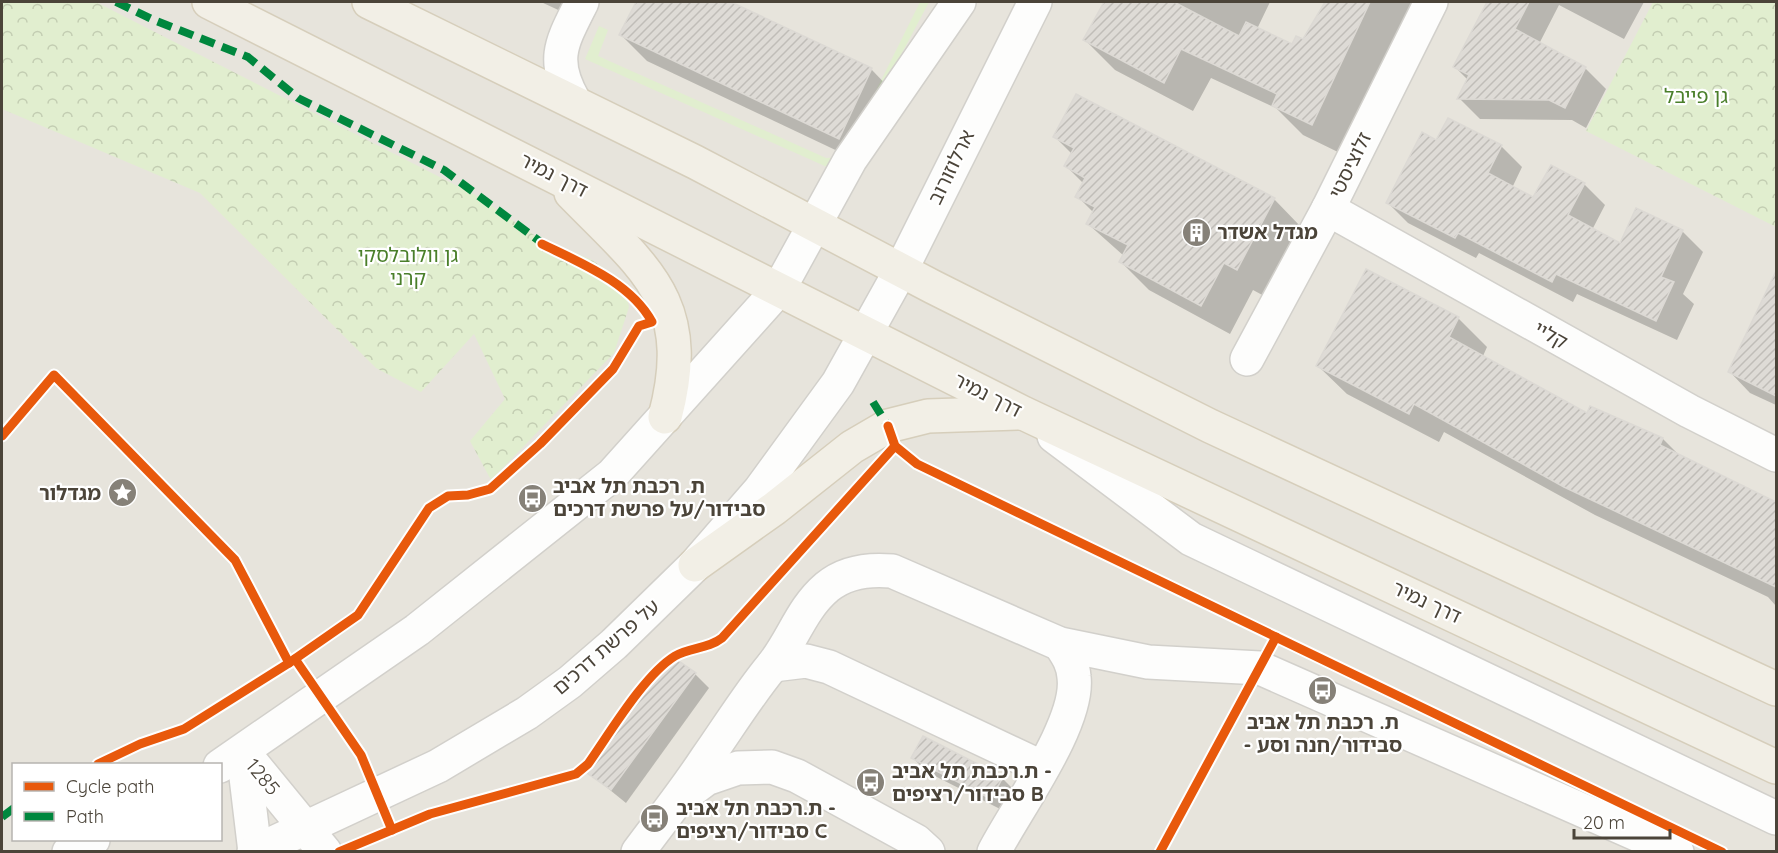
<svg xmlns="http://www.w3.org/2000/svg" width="1778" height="853" viewBox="0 0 1778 853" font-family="Quicksand,'Noto Sans Hebrew',sans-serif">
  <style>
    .residential { fill: #e7e4dc; fill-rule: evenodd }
    .grass { fill: #e1eecf }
    .park { fill: url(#park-crowns) }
    .shadow { fill: #0003 }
    .building { fill: url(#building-hatch); stroke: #dcd9d4; stroke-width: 1.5 }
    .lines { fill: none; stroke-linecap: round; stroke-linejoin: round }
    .minor-casing { stroke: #d2d0cb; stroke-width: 36 }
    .major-casing { stroke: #d6cebb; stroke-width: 36 }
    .minor { stroke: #fdfdfc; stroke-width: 33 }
    .major { stroke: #f2efe6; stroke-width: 33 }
    .quiet { stroke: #00873e; stroke-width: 8; stroke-dasharray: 15 8; stroke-linecap: butt }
    .cycleway-casing { stroke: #fff; stroke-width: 13 }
    .cycleway { stroke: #e8590c; stroke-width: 9 }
    .labels { text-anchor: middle; stroke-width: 4.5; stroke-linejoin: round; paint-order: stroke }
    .park-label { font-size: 20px; fill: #4a7f2a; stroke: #fff }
    .street-label { font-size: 20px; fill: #4b4439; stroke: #fff }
    .poi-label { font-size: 20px; font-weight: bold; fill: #4b4439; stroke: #fff; text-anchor: start }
  </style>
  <defs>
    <pattern id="park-crowns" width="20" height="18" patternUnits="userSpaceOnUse" patternTransform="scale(1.5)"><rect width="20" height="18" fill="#e1eecf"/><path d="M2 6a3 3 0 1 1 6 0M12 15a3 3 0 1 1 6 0" fill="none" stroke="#c3cdb2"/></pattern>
    <pattern id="building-hatch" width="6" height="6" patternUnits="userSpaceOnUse" patternTransform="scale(1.5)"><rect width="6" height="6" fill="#dedbd6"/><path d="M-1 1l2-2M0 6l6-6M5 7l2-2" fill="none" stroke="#c0bdb8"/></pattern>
  </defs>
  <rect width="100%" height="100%" fill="#f4f2ee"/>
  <!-- residential -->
  <path class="residential" d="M2 2H1776V851L2 852ZM14 764H220V840H14Z"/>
  <!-- grass -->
  <polygon class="grass" points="920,2 929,2 846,159 827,167 585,59 599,26 608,30 598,56 826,158 843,157"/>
  <!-- park -->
  <g class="park">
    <polygon points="2,2 96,2 477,196 540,239 590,259 622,280 629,307 614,353 491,480 470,441 505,399 474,334 421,392 376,368 200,193 2,109"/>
    <polygon points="1653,2 1776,2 1776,227 1586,131"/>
  </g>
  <!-- shadow -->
  <g class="shadow">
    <polygon points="541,2 573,2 567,14"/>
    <polygon points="637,2 727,2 871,69 897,96 865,164 647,61 621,35"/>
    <polygon points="1105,2 1270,2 1257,29 1293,46 1304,41 1326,3 1323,2 1417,2 1342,154 1303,135 1276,108 1211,78 1193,111 1115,70 1085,40"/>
    <polygon points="1495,2 1644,2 1624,39 1559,5 1539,44 1585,68 1606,89 1586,128 1572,120 1480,119 1459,98 1468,80 1455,67"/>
    <polygon points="1055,137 1274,199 1302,228 1266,297 1253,290 1230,334 1149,290 1121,262 1124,256 1088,224 1094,213 1077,196 1084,184 1066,166 1072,154"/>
    <polygon points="1437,142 1501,146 1522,167 1512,188 1534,199 1584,184 1605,205 1592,230 1621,245 1682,231 1703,252 1683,294 1694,304 1677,340 1577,294 1573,302 1479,253 1476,258 1408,223 1388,203"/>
    <polygon points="1773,282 1776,284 1776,405 1750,393 1730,372"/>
    <polygon points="1458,318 1487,347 1483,356 1588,415 1591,408 1663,439 1680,456 1776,503 1776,606 1768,597 1595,515 1444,432 1439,442 1347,394 1318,366"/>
    <polygon points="695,674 709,688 626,803 589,773"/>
    <polygon points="913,758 1002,778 1016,792 1006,812 927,772"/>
  </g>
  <!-- building -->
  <g class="building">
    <polygon points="636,2 731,2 872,68 839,139 619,35"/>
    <polygon points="1104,2 1174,2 1239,36 1246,22 1292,44 1296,36 1303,39 1325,2 1370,2 1312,125 1272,106 1277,94 1181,49 1164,83 1083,40"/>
    <polygon points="1487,2 1529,2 1515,29 1586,67 1565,108 1549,100 1457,99 1469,75 1453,67"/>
    <polygon points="1076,94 1275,198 1237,270 1224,263 1201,306 1119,262 1128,245 1086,224 1095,207 1075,197 1085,178 1064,166 1074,148 1053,137"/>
    <polygon points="1448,118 1502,145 1488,173 1533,197 1551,165 1585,183 1568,215 1620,243 1636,208 1683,230 1661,277 1674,282 1656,321 1556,274 1552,282 1458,233 1455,238 1386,203 1422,132 1436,140"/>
    <polygon points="1366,269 1459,317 1449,337 1587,413 1590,406 1663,438 1660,445 1776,502 1776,587 1564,487 1414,404 1409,414 1316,366"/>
    <polygon points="1776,271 1776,396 1728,372"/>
    <polygon points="676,659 696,673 611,790 587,773 652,683"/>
    <polygon points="923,736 1003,777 991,799 911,758"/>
  </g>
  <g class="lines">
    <defs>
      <g id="minor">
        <path d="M574 101C550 59 562 42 582 2"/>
        <polyline points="1328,209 1689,411 1776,455"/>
        <polyline points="1247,359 1328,209 1431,2"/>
        <polyline points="1054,436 1191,539 1776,818"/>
        <polyline points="773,665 806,661 829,667 1041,767"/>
        <polyline points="243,752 325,852"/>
        <polyline points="243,752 255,852"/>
        <polyline points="220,766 417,630 612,475 779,289 850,160 959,2"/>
        <polyline points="686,794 706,779 738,768 772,767 797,776 916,841 928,852"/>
        <polyline points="69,852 93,840"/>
        <polyline points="254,852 438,766 527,713 570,682 614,644 695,565 760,490 838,383 901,270 1035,2"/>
        <path d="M638 852C661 821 685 791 706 759 728 728 748 695 772 666 793 640 801 609 827 587 845 572 870 569 892 571L1060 644 1148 662 1260 668 1677 852"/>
        <path d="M994 852C1016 809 1080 723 1074 677 1073 663 1067 655 1060 644"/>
      </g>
      <g id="major">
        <polyline points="209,2 1023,413 1776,767"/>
        <polyline points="369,2 695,162 933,287 1210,426 1776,689"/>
        <path d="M571 193C645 269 696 301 665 417"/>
        <polyline points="695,565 775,508 852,447 888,426 928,416 1019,413"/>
      </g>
    </defs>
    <!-- minor casing -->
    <use href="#minor" class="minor-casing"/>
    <!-- major casing -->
    <use href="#major" class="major-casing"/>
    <!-- minor -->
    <use href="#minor" class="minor"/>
    <!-- major -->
    <use href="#major" class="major"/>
    <!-- quiet -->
    <g class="quiet">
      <polyline points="116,2 154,20 248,57 298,98 444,170 546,246"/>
      <polyline points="873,402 888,426"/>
      <polyline points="2,817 14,808"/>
    </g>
    <defs>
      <g id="cycleway">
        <polyline points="888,426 895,446 917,464 1722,852"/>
        <polyline points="2,436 54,375 235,560 289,663"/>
        <polyline points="295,659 361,755 392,830"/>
        <path d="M98 764 140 744 184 729 289 663 358 615 429 508 448 496 468 495 490 489 540 444 613 369 639 326 652 322C631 283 581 263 542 244"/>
        <path d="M339 852 430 814 576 774 588 764C610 733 644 675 675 656 690 647 708 649 722 638L895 446"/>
        <polyline points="1160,852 1276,637"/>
      </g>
    </defs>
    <!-- cycleway casing -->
    <use href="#cycleway" class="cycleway-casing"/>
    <!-- cycleway -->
    <use href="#cycleway" class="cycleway"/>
  </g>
  <!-- icons -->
  <defs>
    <symbol id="building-disc" viewBox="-11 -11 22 22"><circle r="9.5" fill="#868178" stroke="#fff"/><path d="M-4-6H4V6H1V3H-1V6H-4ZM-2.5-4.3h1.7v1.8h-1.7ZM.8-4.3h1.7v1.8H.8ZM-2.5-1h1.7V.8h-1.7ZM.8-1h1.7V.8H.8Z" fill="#fff"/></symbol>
    <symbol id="sight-disc" viewBox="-11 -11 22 22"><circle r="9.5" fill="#868178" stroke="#fff"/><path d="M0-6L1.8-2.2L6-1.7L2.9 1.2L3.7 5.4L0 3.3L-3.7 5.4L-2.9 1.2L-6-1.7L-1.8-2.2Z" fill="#fff"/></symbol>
    <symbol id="bus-disc" viewBox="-11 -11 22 22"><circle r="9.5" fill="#868178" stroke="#fff"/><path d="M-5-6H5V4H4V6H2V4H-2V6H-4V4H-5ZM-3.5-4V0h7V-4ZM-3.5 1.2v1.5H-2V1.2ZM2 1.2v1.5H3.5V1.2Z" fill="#fff"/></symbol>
  </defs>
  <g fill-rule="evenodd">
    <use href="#building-disc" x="1180" y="216" width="33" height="33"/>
    <use href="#sight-disc" x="106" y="476" width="33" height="33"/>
    <use href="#bus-disc" x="516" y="482" width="33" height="33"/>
    <use href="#bus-disc" x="1306" y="674" width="33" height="33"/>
    <use href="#bus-disc" x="854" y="766" width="33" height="33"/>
    <use href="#bus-disc" x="638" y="802" width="33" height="33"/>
  </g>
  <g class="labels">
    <!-- park labels -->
    <g class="park-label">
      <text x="1696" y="103">גן פייבל</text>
      <text x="408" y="262">גן וולובלסקי<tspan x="408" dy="23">קרני</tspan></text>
    </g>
    <!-- street labels -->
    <g class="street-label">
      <text transform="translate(1350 165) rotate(-64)" y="7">זלוציסטי</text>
      <text transform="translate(951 167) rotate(-64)" y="7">ארלוזורוב</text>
      <text transform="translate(554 175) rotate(27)" y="7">דרך נמיר</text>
      <text transform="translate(1551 335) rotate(29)" y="7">קליי</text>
      <text transform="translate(988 395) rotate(27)" y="7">דרך נמיר</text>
      <text transform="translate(1427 602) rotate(25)" y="7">דרך נמיר</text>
      <text transform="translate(606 647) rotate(-41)" y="7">על פרשת דרכים</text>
      <text transform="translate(263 777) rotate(50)" y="7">1285</text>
    </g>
    <!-- poi labels -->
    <g class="poi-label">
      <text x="1217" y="239">מגדל אשדר</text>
      <text x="553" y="493">ת. רכבת תל אביב<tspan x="553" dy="23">סבידור/על פרשת דרכים</tspan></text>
      <text x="101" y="500" text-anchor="end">מגדלור</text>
      <text x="1323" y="729" text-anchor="middle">ת. רכבת תל אביב<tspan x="1323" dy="23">- סבידור/חנה וסע</tspan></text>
      <text x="892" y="778">ת.רכבת תל אביב -<tspan x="892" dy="23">סבידור/רציפים B</tspan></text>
      <text x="676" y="815">ת.רכבת תל אביב -<tspan x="676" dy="23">סבידור/רציפים C</tspan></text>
    </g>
  </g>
  <!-- border -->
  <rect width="1778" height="853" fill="none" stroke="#4b4439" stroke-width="6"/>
  <!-- legend -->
  <rect x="12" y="763" width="210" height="78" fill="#ffffff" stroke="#b7b4b0" stroke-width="1.5"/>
  <rect x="24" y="782" width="30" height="9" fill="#e8590c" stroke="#b7b4b0" stroke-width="1.5"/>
  <text x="66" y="793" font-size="18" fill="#4b4439">Cycle path</text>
  <rect x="24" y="812" width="30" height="9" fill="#00873e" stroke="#b7b4b0" stroke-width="1.5"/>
  <text x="66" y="823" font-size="18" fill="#4b4439">Path</text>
  <!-- scale -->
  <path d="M1574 829v9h96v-9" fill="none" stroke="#4b4439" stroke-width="3"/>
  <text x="1583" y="829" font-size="18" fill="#4b4439" stroke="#ffffff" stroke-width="4.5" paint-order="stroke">20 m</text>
</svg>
